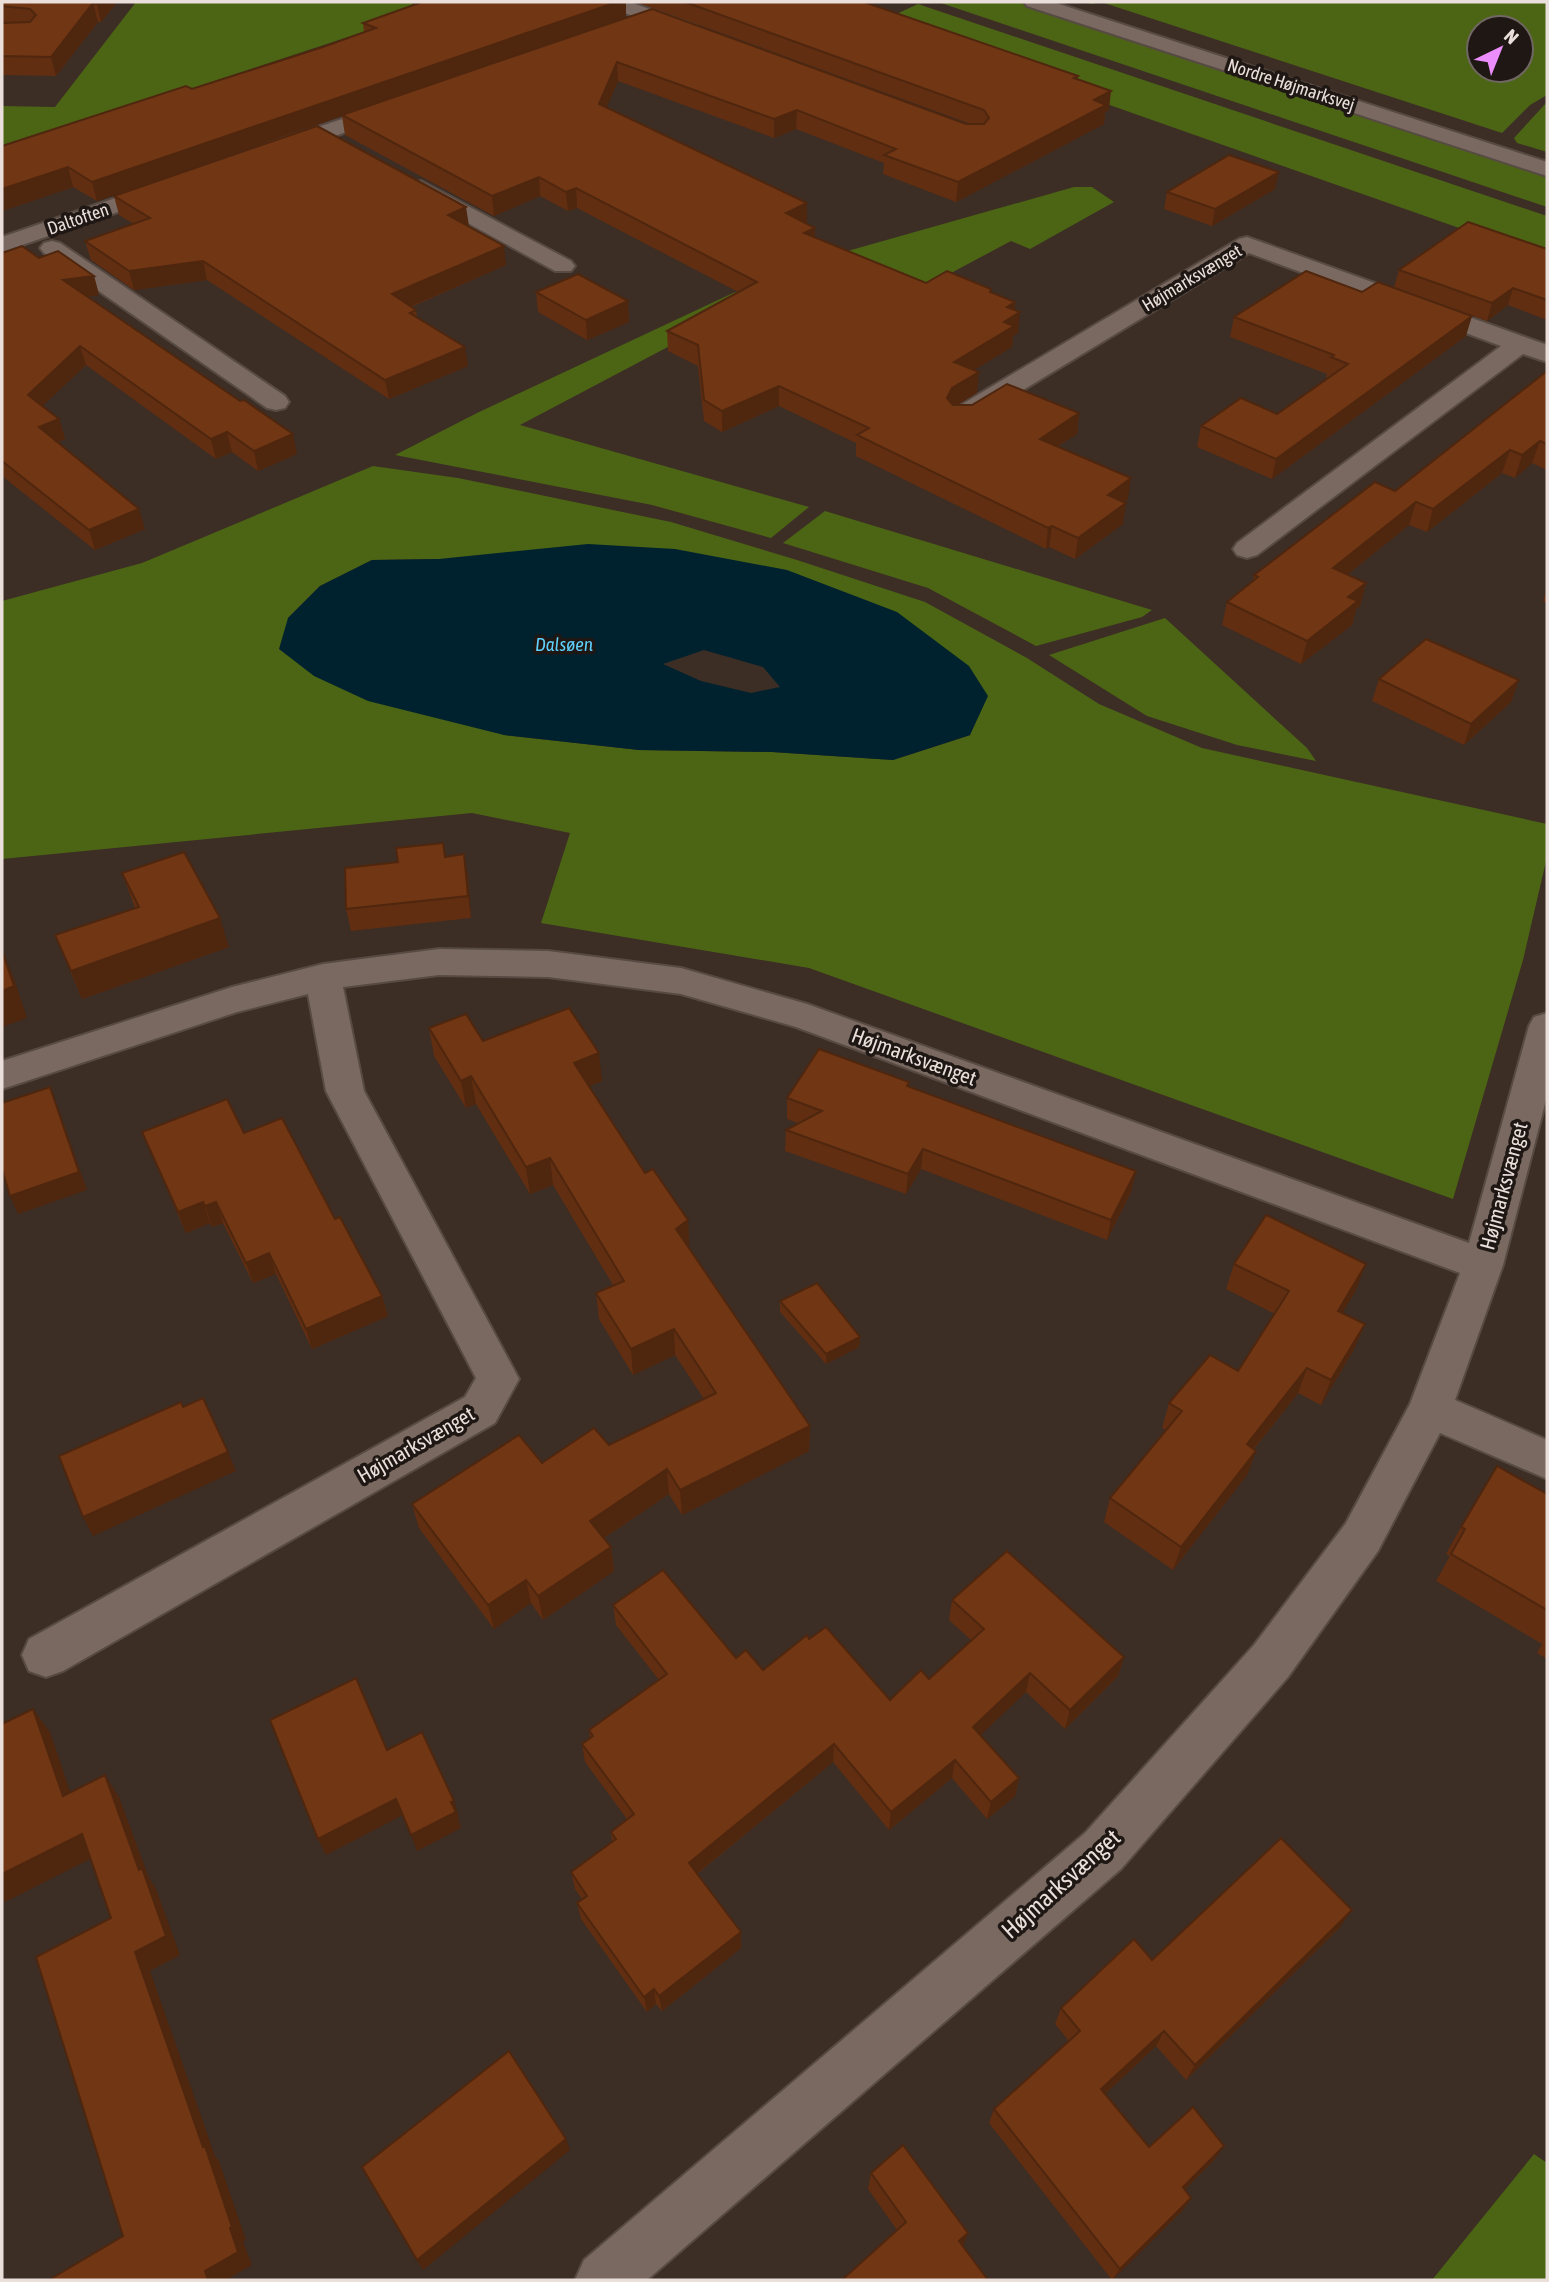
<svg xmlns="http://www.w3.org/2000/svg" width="1549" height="2282" viewBox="0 0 1549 2282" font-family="'Asap Condensed',sans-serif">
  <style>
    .green { fill: #4c6514; fill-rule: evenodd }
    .water { fill: #00222e; fill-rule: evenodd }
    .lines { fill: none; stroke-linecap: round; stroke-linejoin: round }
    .minor-casing { stroke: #564a43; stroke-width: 4 }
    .minor { fill: #7a6960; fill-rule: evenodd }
    .wall { fill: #612e11 }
    .shaded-wall { fill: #4f260e }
    .building { fill: #713614; stroke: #4f260e; stroke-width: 2 }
    .labels { text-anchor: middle; stroke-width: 7; stroke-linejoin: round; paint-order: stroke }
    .far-street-label { font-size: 18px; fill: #eadfdb; stroke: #1e1713 }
    .far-water-label { font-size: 19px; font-style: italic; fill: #5ed0fb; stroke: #1e1713 }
    .street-label { font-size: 21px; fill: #eadfdb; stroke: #1e1713 }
    .near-street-label { font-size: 24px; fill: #eadfdb; stroke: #1e1713 }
  </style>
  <rect width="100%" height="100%" fill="#3c2d25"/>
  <!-- green -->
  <g class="green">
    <polygon points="136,2 408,2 430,10 2,151 2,106 55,107"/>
    <polygon points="938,2 1019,2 1547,176 1547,207"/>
    <path d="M1084 2H1547V95L1530 105 1502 133 1101 2 1092 4ZM1479 28H1521V70H1479Z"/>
    <polygon points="918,4 1547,216 1547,259 877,23"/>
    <polygon points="1547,102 1547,152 1517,143 1514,138"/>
    <polygon points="1074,187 1092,187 1114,202 1030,249 1011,241 921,289 736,311 520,425 809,507 771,538 652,505 395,455 477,413 733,293 830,256"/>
    <path d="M373 466 458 478 671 522 797 560 925 602 1027 658 1099 704 1202 748 1547 824V857L1523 960 1453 1199 809 968 541 923 570 833 472 813 2 859V601L142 563ZM439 559 971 735 893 760 772 752 639 750 504 735 288 618 320 586 372 560Z"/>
    <polygon points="825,511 1152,610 1142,617 1036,646 928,588 783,543"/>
    <polygon points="1165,618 1307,748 1316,761 1237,745 1147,716 1049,655"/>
    <polygon points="1534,2154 1547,2163 1547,2280 1432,2280"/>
  </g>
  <!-- water -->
  <path class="water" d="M588 544 675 549 787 570 897 612 969 666 988 696 970 735 893 760 772 752 639 750 504 735 368 701 314 676 279 649 288 618 320 586 372 560 439 559ZM704 650 763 667 780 687 751 693 701 681 663 664Z"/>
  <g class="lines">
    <defs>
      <g id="minor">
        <polygon points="602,2 630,2 696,26 699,30 696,34 682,34 605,6"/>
        <polygon points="1024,2 1053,2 1547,162 1547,176 1027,6"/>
        <polygon points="393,102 401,103 404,108 401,113 286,153 270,153 267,148 270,143"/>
        <polygon points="165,181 173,183 176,188 173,193 2,252 2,237"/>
        <polygon points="421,181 571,261 575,266 571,271 555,271 413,193 410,188 413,183"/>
        <polygon points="1247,237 1547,345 1547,362 1523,354 1257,555 1247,558 1237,555 1233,549 1237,543 1501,346 1249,253 977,418 968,420 959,418 955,412 959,406 1239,239"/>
        <polygon points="52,241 60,243 285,396 289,402 285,408 276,410 267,408 44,253 40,248 44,243"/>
        <polygon points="439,949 548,951 681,968 807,1004 1469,1243 1529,1026 1534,1017 1547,1013 1547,1096 1503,1265 1455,1400 1547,1440 1547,1479 1440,1433 1378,1551 1288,1677 1121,1869 647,2280 575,2280 584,2260 1085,1833 1254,1645 1346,1523 1410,1404 1460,1273 796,1027 681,994 548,977 439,975 343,987 364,1091 519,1379 495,1423 63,1671 46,1677 29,1671 22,1655 29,1639 465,1397 476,1378 326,1091 308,994 237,1012 2,1089 2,1061 232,987 323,964"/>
      </g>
    </defs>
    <!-- minor casing -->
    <use href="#minor" class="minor-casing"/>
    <!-- minor -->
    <use href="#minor" class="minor"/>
  </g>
  <!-- wall -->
  <g class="wall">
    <polygon points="2,2 117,2 101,22 98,22 56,76 2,75"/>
    <polygon points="636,2 864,2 1078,76 1078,79 1109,110 1105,112 1104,124 956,202 883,174 884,163 796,129 774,138 618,81 606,108 815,228 815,237 926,283 991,289 991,292 1015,302 1014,310 1018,333 1013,336 1012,347 973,370 977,393 957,405 1079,413 1077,434 1058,446 1128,499 1124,502 1123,524 1075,559 1049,547 1046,549 856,456 856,443 779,406 722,432 704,421 698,366 668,351 667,331 738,292 577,208 568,211 540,196 494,216 345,135 342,116 97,201 73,187 2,211 2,146 192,89 323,47 364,32 363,23 626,17 438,82 652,9 966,124 971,124"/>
    <polygon points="1275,189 1212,226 1164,209 1167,192"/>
    <polygon points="114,196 468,226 506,265 411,307 416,310 417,317 468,366 389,399 207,280 134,290 91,260 85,241 134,224 119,215"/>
    <polygon points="1547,249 1547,320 1508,305 1487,321 1394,287 1399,270"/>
    <polygon points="2,253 39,258 94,276 99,295 88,296 297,454 258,471 232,452 216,459 86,365 42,406 59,419 65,439 58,442 145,529 95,550 2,476"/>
    <polygon points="536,292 628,301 629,322 587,340 538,312"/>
    <polygon points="1234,317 1466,336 1272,479 1197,447 1201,426 1277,414 1328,378 1326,377 1327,374 1230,337"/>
    <polygon points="1547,371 1547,470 1532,463 1515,478 1502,473 1427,532 1409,525 1348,574 1366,583 1360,606 1356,609 1352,625 1301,664 1222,625 1227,602 1253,581 1254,575 1395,491"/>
    <polygon points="1547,588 1547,603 1543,601"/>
    <polygon points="1379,679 1511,702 1464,745 1372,701"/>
    <polygon points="443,843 446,857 464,854 468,876 471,918 351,931 346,909 398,862"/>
    <polygon points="122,873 229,947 82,999 55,935 135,908"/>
    <polygon points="429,1028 483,1041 602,1081 589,1086 645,1173 688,1220 689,1247 688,1247 810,1426 809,1451 682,1515 669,1494 604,1538 611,1547 614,1571 543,1620 531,1603 494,1629 419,1528 412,1504 542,1463 609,1445 704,1399 675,1355 633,1375 599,1319 596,1293 613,1285 553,1185 530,1194 476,1104 466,1108 434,1056"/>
    <polygon points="909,1087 1136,1171 1131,1192 1107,1240 921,1169 906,1194 785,1151 786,1130 798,1123 787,1119 787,1098"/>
    <polygon points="142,1132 244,1133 335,1219 382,1296 388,1316 312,1349 276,1274 253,1283 223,1223 212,1227 210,1223 186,1233"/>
    <polygon points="1234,1264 1356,1290 1342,1313 1365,1324 1354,1349 1321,1405 1298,1393 1254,1449 1256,1451 1247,1475 1173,1570 1104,1522 1110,1498 1166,1430 1162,1428 1169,1403 1238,1371 1275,1314 1226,1289"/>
    <polygon points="780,1301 860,1337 859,1347 826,1364 780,1312"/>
    <polygon points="1547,1494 1547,1659 1537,1653 1542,1644 1436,1581 1450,1556 1446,1554 1461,1527"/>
    <polygon points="952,1600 1124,1657 1118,1676 1065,1729 1026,1692 980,1735 1019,1778 1015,1796 987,1819 952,1778 889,1830 833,1762 697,1874 741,1948 662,2011 656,2004 647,2012 581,1919 577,1903 582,1899 575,1889 571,1872 612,1842 611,1832 627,1819 585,1762 582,1744 590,1738 589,1730 659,1680 616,1625 613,1605 763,1670 809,1639 890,1700 929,1679 971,1640 949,1620"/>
    <polygon points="1340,1927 1186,2080 1156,2046 1105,2094 1149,2147 1215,2159 1185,2189 1191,2198 1182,2211 1112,2280 989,2123 994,2109 1069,2041 1055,2024 1061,2008 1152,1960"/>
    <polygon points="871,2173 963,2247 897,2230 868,2189"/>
  </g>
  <!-- shaded-wall -->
  <g class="shaded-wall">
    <polygon points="98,2 117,2 101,22 97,4"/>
    <polygon points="617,2 626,2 626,17 97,201 92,182"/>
    <polygon points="93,3 98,22 56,76 51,57"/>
    <polygon points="617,62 618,81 600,123 599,104"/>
    <polygon points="1111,91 1109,110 1105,112 1104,124 956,202 958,182"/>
    <polygon points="797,110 796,129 774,138 774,119"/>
    <polygon points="68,167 73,187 2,211 2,189"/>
    <polygon points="1279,172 1275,189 1212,226 1215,209"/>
    <polygon points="539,177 540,196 494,216 492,196"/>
    <polygon points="576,188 577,208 568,211 566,192"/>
    <polygon points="807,203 807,223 786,232 786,213"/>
    <polygon points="466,207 469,226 448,215"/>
    <polygon points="815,228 815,248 804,233"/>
    <polygon points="504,246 506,265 395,313 392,294"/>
    <polygon points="203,261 207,280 134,290 129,271"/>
    <polygon points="94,276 99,295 69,299 63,280"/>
    <polygon points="1513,288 1508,305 1487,321 1492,303"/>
    <polygon points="628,301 629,322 587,340 586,320"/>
    <polygon points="1015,302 1014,316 1020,312 1018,333 1013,336 1012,347 953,383 954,362 1007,307"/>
    <polygon points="1472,316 1466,336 1272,479 1276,459"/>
    <polygon points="80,346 86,365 34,414 28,395"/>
    <polygon points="465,347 468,366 389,399 385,380"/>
    <polygon points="979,372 977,393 951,409 947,398 952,388"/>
    <polygon points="779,386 779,406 722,432 722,411"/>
    <polygon points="1079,413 1077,434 1037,459 1040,439"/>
    <polygon points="59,419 65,439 46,447 39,427"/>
    <polygon points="227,432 232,452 216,459 211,439"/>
    <polygon points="293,434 297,454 258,471 254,451"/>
    <polygon points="1540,441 1532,463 1515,478 1522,455"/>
    <polygon points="1510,450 1502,473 1427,532 1433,509"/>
    <polygon points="1131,478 1128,499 1105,516 1108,495"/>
    <polygon points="1416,502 1409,525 1327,591 1333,568"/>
    <polygon points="1126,503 1123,524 1075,559 1078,538"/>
    <polygon points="139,509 145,529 95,550 89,530"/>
    <polygon points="1052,526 1049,547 1046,549 1048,528"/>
    <polygon points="1366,583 1360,606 1356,609 1352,625 1301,664 1307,641 1348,597"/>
    <polygon points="1519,680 1511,702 1464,745 1471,724"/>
    <polygon points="464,854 468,876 471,918 468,896"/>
    <polygon points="220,918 229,947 82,999 71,971"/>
    <polygon points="2,950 13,976 27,1018 2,1027"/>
    <polygon points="599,1053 602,1081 577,1091 574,1063"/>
    <polygon points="471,1076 476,1104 466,1108 461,1081"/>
    <polygon points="50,1087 57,1105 87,1190 18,1214 10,1196"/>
    <polygon points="923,1149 921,1169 906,1194 908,1174"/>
    <polygon points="550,1158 553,1185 530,1194 526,1167"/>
    <polygon points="1136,1171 1131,1192 1107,1240 1111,1220"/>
    <polygon points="203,1202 210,1223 186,1233 178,1212"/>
    <polygon points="216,1202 223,1223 212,1227 205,1206"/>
    <polygon points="688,1220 689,1247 677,1256 676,1229"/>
    <polygon points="269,1253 276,1274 253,1283 246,1263"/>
    <polygon points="1366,1264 1356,1290 1329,1336 1338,1311"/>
    <polygon points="382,1296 388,1316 312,1349 306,1329"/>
    <polygon points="1365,1324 1354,1349 1321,1405 1331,1380"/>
    <polygon points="674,1329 675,1355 633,1375 631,1349"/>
    <polygon points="860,1337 859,1347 826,1364 826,1354"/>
    <polygon points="1307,1368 1298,1393 1238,1468 1247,1444"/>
    <polygon points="810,1426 809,1451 682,1515 680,1490"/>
    <polygon points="1256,1451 1247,1475 1173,1570 1181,1547"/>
    <polygon points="228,1452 236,1471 93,1536 83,1517"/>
    <polygon points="667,1469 669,1494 593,1545 590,1521"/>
    <polygon points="611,1547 614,1571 543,1620 538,1596"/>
    <polygon points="526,1580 531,1603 494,1629 488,1605"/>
    <polygon points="1124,1657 1118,1676 1065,1729 1070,1710"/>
    <polygon points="1030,1673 1026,1692 970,1745 973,1727"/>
    <polygon points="33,1709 50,1732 79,1818 63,1796"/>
    <polygon points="834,1744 833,1762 690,1879 689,1863"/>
    <polygon points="955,1760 952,1778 889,1830 891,1812"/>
    <polygon points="105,1775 119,1797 149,1878 156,1889 180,1955 150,1971 215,2156 219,2161 246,2240 243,2242 252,2265 226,2280 208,2280 205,2271 203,2147 135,1952 139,1870"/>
    <polygon points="1019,1778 1015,1796 987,1819 991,1802"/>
    <polygon points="396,1799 403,1815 326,1855 318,1839"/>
    <polygon points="454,1801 459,1817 458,1818 461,1828 417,1851 411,1835"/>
    <polygon points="82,1834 98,1855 5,1902 2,1898 2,1874"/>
    <polygon points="1352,1910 1340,1927 1186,2080 1195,2065"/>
    <polygon points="741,1932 741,1948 662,2011 659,1996"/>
    <polygon points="654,1989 656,2004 647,2012 644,1997"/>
    <polygon points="1164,2031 1156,2046 1094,2104 1101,2089"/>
    <polygon points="566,2139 570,2150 423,2270 417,2260"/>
    <polygon points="1224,2146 1215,2159 1174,2200 1183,2187"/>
    <polygon points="1191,2198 1182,2211 1112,2280 1120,2269"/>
    <polygon points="968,2233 963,2247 959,2241"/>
  </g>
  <!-- building -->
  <g class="building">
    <polygon points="2,2 98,2 97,4 93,3 51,57 2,56 2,23 30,22 36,15 30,9 2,6"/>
    <polygon points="422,2 617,2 92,182 68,167 2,189 2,146 186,86 192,89 323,47 376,28 363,23"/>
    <polygon points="685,2 864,2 1078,76 1074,78 1111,91 1094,100 1106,105 958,182 884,155 896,149 797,110 774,119 617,62 599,104 807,203 786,213 815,228 804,233 926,283 947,271 991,289 990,292 1015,302 1007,307 1020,312 1004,322 1014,326 954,362 979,372 952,388 947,398 953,405 972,405 1007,384 1079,413 1040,439 1131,478 1108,495 1126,503 1078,538 1052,526 1048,528 857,435 869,428 779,386 722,411 704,400 698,345 667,331 757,282 576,188 566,192 539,177 492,196 342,115 652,9 966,124 984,124 989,118 984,110"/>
    <polygon points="317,126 466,207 448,215 504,246 392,294 416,310 410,313 465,347 385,380 203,261 129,271 85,241 150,218 114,196"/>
    <polygon points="1229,155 1279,172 1215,209 1167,192"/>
    <polygon points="1468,222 1547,249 1547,300 1513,288 1492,303 1399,270"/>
    <polygon points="22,246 39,258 58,251 94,276 63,280 240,401 244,400 293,434 254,451 227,432 211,439 80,346 28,395 59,419 39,427 139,509 89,530 2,461 2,253"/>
    <polygon points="1306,271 1362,292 1378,282 1472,316 1276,459 1201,426 1241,398 1277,414 1348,364 1331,357 1334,355 1234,317"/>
    <polygon points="578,274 628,301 586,320 536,292"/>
    <polygon points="1547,371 1547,444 1540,441 1522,455 1510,450 1433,509 1416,502 1333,568 1366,583 1348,597 1358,601 1307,641 1227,602 1258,577 1254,575 1375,482 1395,491"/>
    <polygon points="1426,639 1519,680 1471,724 1379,679"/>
    <polygon points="443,843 445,857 464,854 468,896 346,909 345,868 398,862 396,848"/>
    <polygon points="184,852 220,918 71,971 55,935 139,907 122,873"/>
    <polygon points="2,951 14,986 2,991"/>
    <polygon points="569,1008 599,1053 574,1063 645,1173 653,1169 688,1220 676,1229 810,1426 680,1490 667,1469 590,1521 611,1547 538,1596 526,1580 488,1605 412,1504 519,1435 542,1463 594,1428 609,1445 716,1393 674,1329 631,1349 596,1293 624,1281 550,1158 526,1167 471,1076 461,1081 429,1028 466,1014 483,1041"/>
    <polygon points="819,1049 909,1082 907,1086 1136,1171 1111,1220 923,1149 908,1174 786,1130 822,1111 787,1098"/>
    <polygon points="50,1087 79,1172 10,1196 2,1169 2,1103"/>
    <polygon points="227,1099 244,1133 282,1118 335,1219 340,1217 382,1296 306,1329 269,1253 246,1263 216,1202 205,1206 203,1202 178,1212 142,1132"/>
    <polygon points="1266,1215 1366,1264 1338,1311 1365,1324 1331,1380 1307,1368 1247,1444 1256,1451 1181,1547 1110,1498 1182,1411 1169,1403 1210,1355 1238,1371 1289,1291 1234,1264"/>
    <polygon points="817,1283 860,1337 826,1354 780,1301"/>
    <polygon points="203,1398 228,1452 83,1517 59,1456 181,1402 183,1407"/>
    <polygon points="1497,1466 1547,1494 1547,1610 1451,1554 1465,1529 1461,1527"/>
    <polygon points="1007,1551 1124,1657 1070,1710 1030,1673 973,1727 1019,1778 991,1802 955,1760 891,1812 834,1744 689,1863 741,1932 659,1996 654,1989 644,1997 577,1903 587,1896 571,1872 616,1839 611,1832 634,1814 582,1744 593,1736 589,1730 667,1674 613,1605 663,1570 736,1658 746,1650 763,1670 807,1635 809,1639 826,1627 890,1700 921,1670 929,1679 984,1629 952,1600"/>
    <polygon points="356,1678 387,1750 422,1732 454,1801 451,1802 456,1812 411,1835 396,1799 318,1839 270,1720"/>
    <polygon points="33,1709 63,1796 105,1775 139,1870 142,1868 166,1936 135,1952 203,2147 205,2146 232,2227 230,2228 238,2252 205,2271 208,2280 49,2280 123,2236 36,1957 111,1918 82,1834 2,1874 2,1724"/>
    <polygon points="1281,1838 1352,1910 1195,2065 1164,2031 1101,2089 1149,2147 1193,2107 1224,2146 1183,2187 1191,2198 1120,2269 994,2109 1080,2031 1061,2008 1134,1939 1152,1960"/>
    <polygon points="509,2051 566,2139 417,2260 362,2167"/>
    <polygon points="903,2145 968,2233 959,2241 988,2280 842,2280 906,2222 871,2173"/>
  </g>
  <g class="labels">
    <!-- far-street labels -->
    <g class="far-street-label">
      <text transform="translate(1291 85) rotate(18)" y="6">Nordre Højmarksvej</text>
      <text transform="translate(78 219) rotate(-19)" y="6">Daltoften</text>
      <text transform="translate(1192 278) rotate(-31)" y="6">Højmarksvænget</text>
    </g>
    <!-- far-water labels -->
    <g class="far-water-label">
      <text x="564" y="651">Dalsøen</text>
    </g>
    <!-- street labels -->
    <g class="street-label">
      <text transform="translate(914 1057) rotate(20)" y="7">Højmarksvænget</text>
      <text transform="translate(1504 1186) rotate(-75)" y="7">Højmarksvænget</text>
      <text transform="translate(416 1445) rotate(-30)" y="7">Højmarksvænget</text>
    </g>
    <!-- near-street labels -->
    <g class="near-street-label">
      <text transform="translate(1061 1884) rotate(-42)" y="8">Højmarksvænget</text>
    </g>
  </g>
  <!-- border -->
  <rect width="1549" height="2282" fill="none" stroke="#eadfdb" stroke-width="7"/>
  <!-- north arrow -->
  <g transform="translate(1500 49) rotate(43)"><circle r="33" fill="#1e1713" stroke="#706763" stroke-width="2"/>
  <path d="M0-5L12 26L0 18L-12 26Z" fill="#eb8dfb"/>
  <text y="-10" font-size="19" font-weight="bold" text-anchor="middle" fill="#eadfdb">N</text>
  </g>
</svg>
